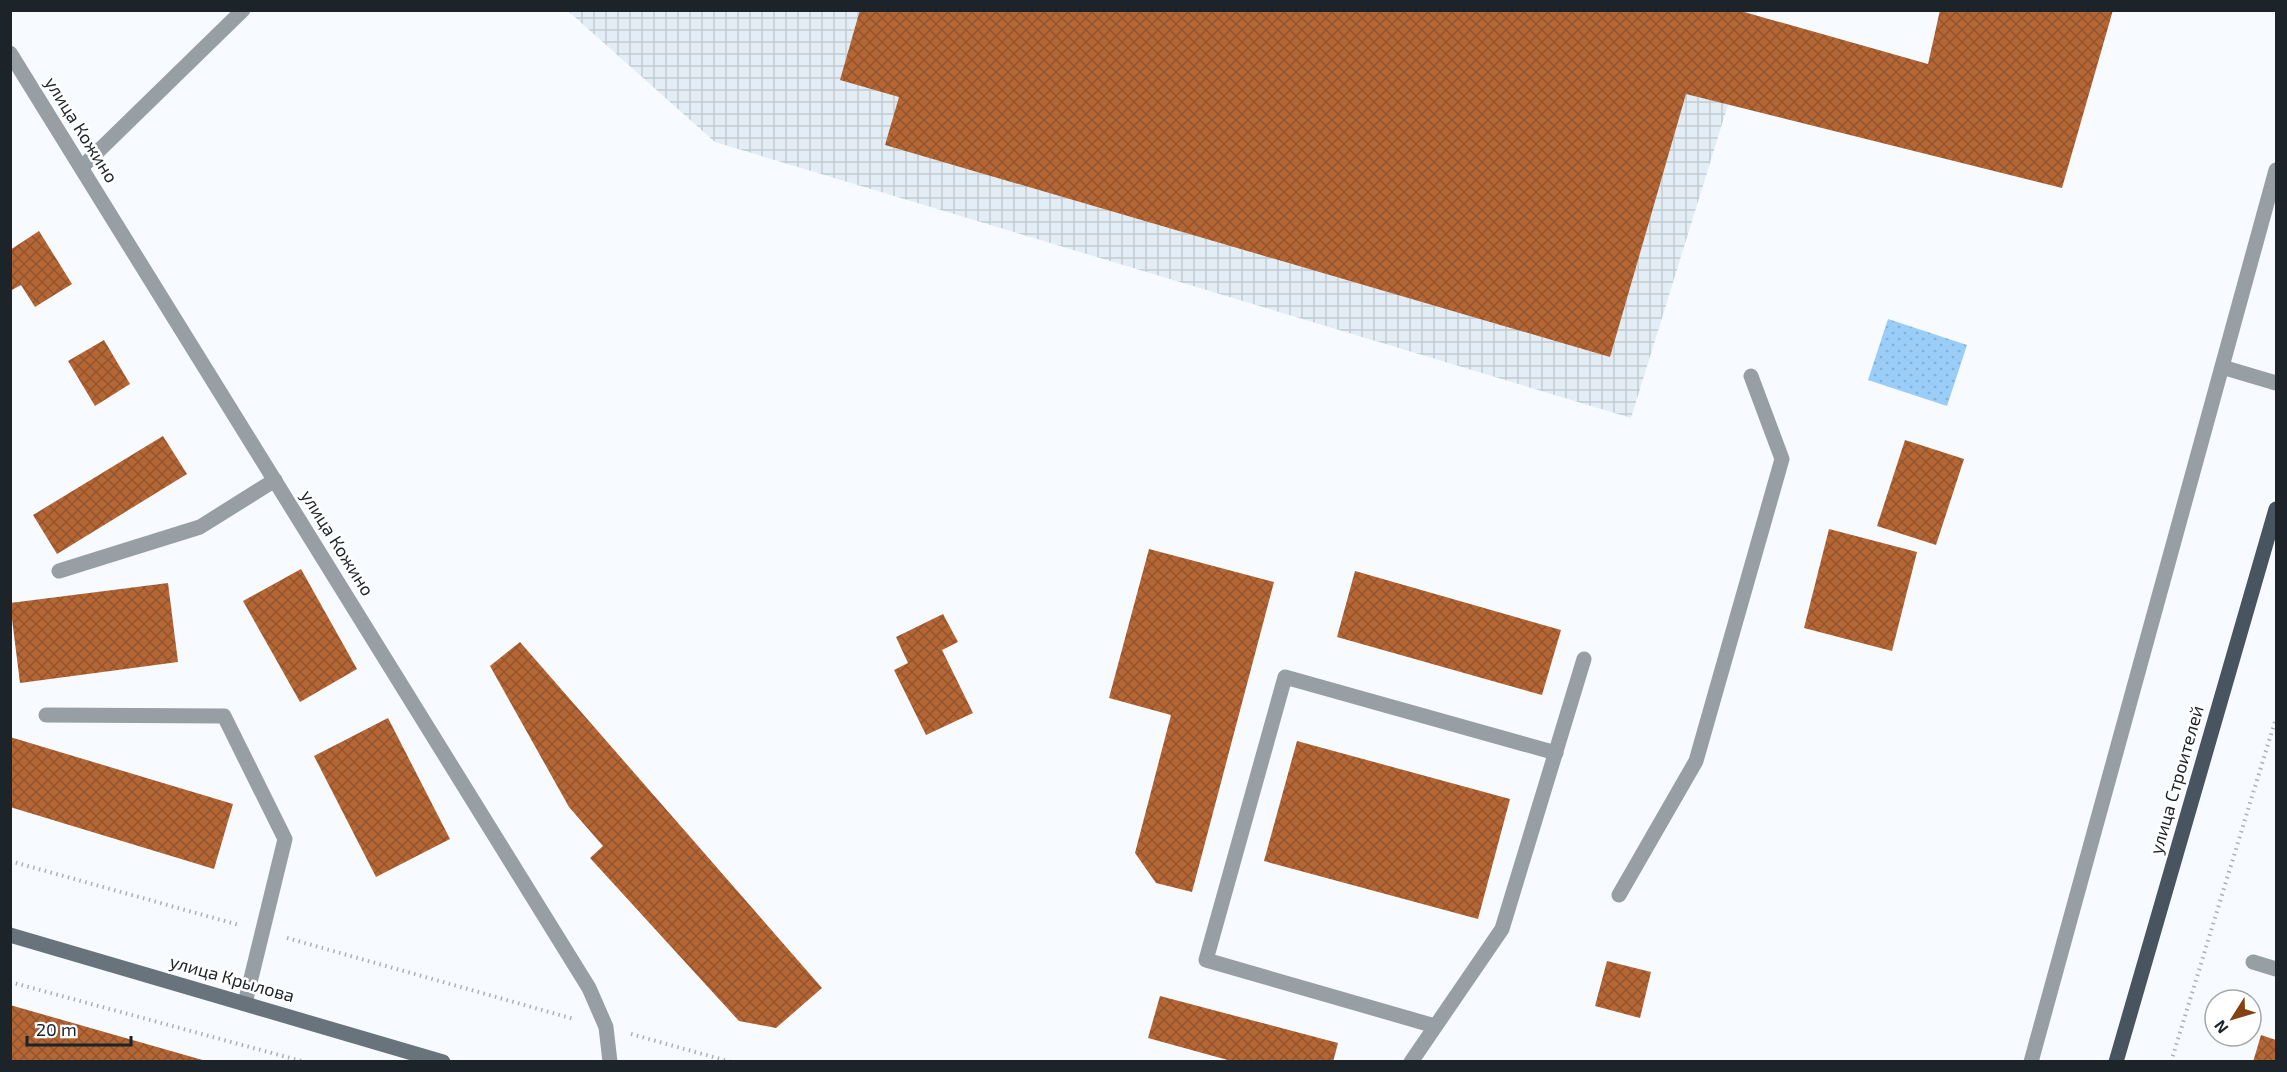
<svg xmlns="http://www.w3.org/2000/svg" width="2287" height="1072" viewBox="0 0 2287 1072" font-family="'Exo 2',sans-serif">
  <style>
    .industrial { fill: url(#industrial-grid) }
    .green { fill: url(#green-dots) }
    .building { fill: url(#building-cross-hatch) }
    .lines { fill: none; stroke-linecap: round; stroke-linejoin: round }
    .path { stroke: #acb0b4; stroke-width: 4; stroke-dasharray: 1.5 4.5; stroke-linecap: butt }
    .lane { stroke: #979fa5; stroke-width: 15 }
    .street { stroke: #979fa5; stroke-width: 15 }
    .secondary { stroke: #68737c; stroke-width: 15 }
    .primary { stroke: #485560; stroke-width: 15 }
    .labels { text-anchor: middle; stroke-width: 5; stroke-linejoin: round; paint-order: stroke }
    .street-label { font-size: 18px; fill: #1d2429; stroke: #fff }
  </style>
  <defs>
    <pattern id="industrial-grid" width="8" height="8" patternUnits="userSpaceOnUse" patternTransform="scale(1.5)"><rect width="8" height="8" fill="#e3edf5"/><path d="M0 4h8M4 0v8" fill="none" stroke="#c2cbd2"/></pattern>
    <pattern id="green-dots" width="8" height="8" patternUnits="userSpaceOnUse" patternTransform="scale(1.5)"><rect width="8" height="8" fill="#9acdf7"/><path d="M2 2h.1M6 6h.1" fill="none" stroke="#84b0d4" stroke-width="1.8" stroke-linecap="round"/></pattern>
    <pattern id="building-cross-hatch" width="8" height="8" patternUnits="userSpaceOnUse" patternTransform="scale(1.5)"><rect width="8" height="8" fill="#b56635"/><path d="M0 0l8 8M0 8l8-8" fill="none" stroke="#93542d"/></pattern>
  </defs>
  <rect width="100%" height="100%" fill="#f7fafe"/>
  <!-- industrial -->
  <polygon class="industrial" points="568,11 1757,11 1631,418 715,142"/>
  <!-- green -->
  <polygon class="green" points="1888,319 1967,345 1947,406 1868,380"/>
  <!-- building -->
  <g class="building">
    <polygon points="860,10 1737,10 1928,64 1940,10 2113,10 2062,188 1686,94 1610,357 885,145 899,97 840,80"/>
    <polygon points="39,231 72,284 35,307 21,285 10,291 10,250"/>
    <polygon points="104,340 130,384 95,406 68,361"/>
    <polygon points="163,436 187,474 57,554 33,515"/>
    <polygon points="1905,440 1964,459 1936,545 1877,526"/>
    <polygon points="1829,529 1917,552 1892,651 1804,628"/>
    <polygon points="1149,549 1274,582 1192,892 1156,883 1135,853 1171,715 1109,698"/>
    <polygon points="301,569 357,669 300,702 243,601"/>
    <polygon points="1355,571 1561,630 1542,695 1337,637"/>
    <polygon points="168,583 178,662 20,683 10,603"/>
    <polygon points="943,614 958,642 942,650 973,713 926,735 894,670 908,663 896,637"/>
    <polygon points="520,642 822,988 776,1028 739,1021 590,858 603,846 569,807 490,666"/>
    <polygon points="388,718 450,839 376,877 314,756"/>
    <polygon points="10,737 233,804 214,869 10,807"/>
    <polygon points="1297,741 1510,799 1478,919 1264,861"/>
    <polygon points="1607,961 1651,972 1640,1018 1595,1006"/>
    <polygon points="1160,996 1338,1043 1333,1062 1235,1062 1148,1038"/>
    <polygon points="10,1005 206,1061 206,1062 10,1062"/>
    <polygon points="2261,1035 2276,1040 2276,1062 2253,1062"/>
  </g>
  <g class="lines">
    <!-- path -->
    <g class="path">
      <polyline points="10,861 239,925"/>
      <polyline points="287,938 574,1019"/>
      <polyline points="10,982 305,1062"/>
      <polyline points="631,1034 731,1062"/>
      <polyline points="2171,1062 2276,718"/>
    </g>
    <!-- lane -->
    <g class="lane">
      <polyline points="82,167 243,10"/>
      <polyline points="2222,367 2276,383"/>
      <polyline points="59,571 200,527 275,480"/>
      <polyline points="46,715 224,716 285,839 245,1003"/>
      <polyline points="1619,895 1696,761 1782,459 1751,376"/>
      <polyline points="2253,962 2276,969"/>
      <polyline points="1435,1026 1206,960 1285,677 1556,753"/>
      <polyline points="1411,1062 1502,929 1584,659"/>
      <polyline points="2031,1062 2276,170"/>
    </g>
    <!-- street -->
    <polyline class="street" points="10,53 589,988 606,1027 610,1062"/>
    <!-- secondary -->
    <polyline class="secondary" points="10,935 443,1062"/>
    <!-- primary -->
    <polyline class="primary" points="2116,1062 2276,509"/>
  </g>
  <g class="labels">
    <!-- street labels -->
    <g class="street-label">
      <text transform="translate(81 130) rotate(58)" y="6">улица Кожино</text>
      <text transform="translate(337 543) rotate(58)" y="6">улица Кожино</text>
      <text transform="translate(2177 780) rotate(-74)" y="6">улица Строителей</text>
      <text transform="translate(232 979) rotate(16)" y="6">улица Крылова</text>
    </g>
  </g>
  <!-- border -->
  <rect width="2287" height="1072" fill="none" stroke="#1d2429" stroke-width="24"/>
  <!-- north arrow -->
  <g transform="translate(2233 1018) rotate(233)"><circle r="28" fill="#ffffff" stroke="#a5a7a9" stroke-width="1.5"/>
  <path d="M0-4.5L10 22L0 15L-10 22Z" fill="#844113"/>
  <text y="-9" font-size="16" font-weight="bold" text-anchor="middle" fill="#1d2429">N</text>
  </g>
  <!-- scale -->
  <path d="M27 1036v9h104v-9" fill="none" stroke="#1d2429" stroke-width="3"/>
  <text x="36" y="1036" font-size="18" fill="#1d2429" stroke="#ffffff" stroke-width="4.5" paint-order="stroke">20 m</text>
</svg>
